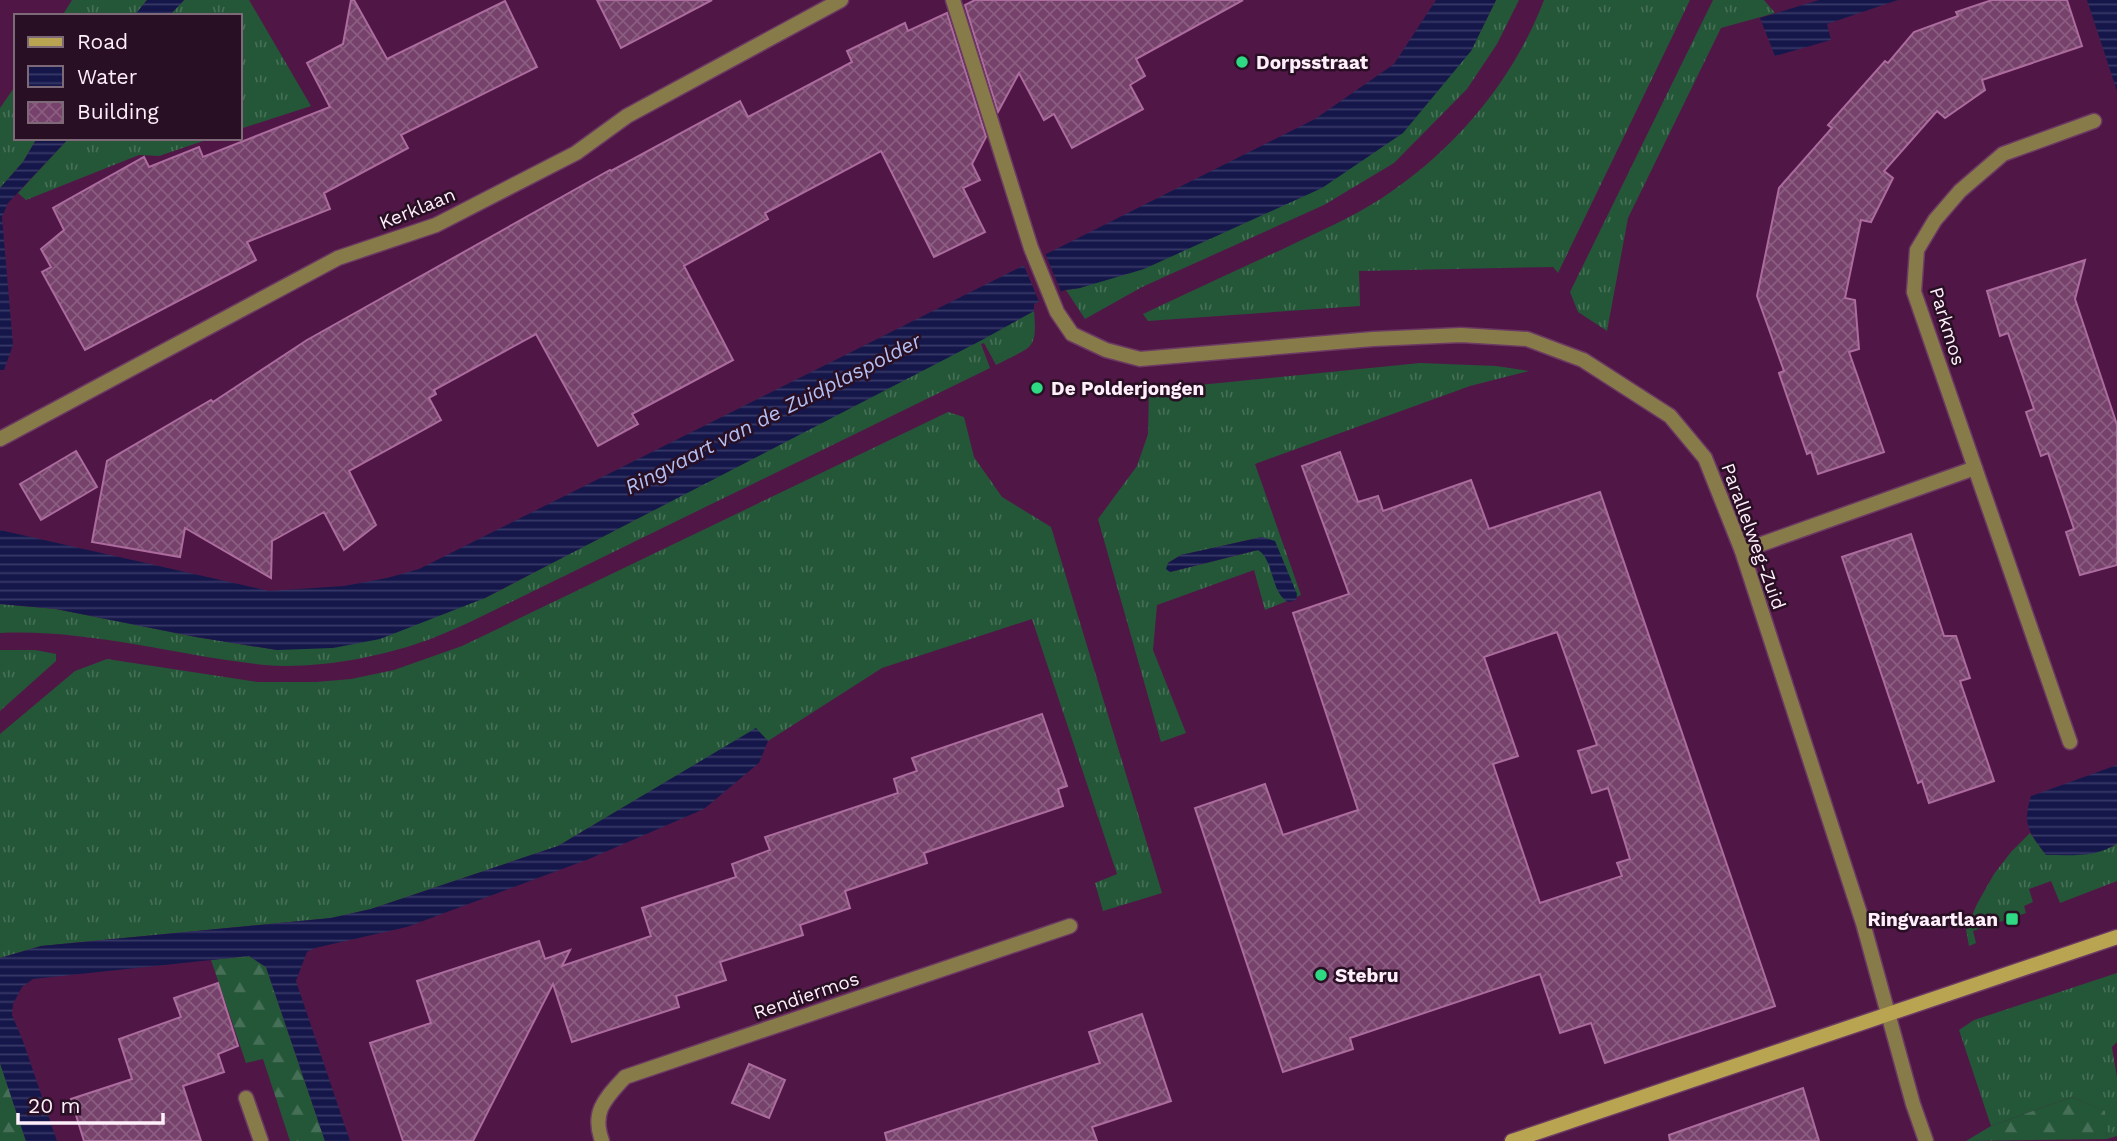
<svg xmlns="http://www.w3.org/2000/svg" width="2117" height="1141" viewBox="0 0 2117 1141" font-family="'Work Sans',sans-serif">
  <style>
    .grass { fill: url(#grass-tufts) }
    .forest { fill: url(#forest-firs) }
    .water { fill: url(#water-rules) }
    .pier { fill: #501746 }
    .building { fill: url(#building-cross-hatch); stroke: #ac6c9e; stroke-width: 2; fill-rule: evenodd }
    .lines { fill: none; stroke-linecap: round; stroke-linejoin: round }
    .street-casing { stroke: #6c3a63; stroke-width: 17 }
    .secondary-casing { stroke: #6c3a63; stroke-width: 17 }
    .street { stroke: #887b4a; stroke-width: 14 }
    .secondary { stroke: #b9a452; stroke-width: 14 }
    .poi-dot { fill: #2fd883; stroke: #280f23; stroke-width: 2.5 }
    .labels { text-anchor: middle; stroke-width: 5; stroke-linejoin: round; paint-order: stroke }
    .poi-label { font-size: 19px; font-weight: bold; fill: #feeffa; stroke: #280f23; text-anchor: start }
    .street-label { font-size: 19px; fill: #feeffa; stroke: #280f23 }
    .water-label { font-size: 21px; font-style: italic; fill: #b4bff4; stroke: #280f23 }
  </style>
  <defs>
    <pattern id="grass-tufts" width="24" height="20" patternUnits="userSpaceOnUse" patternTransform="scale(1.75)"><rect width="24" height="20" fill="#245638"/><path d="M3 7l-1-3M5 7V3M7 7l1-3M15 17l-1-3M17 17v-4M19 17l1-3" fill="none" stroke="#456f56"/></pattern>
    <pattern id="forest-firs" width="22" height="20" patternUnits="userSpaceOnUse" patternTransform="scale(1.75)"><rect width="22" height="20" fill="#245638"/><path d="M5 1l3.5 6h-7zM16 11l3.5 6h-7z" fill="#456f56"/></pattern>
    <pattern id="water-rules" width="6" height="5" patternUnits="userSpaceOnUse" patternTransform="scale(1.75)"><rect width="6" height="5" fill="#15174b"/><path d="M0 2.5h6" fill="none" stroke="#383966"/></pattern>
    <pattern id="building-cross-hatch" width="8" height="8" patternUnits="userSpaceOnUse" patternTransform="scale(1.75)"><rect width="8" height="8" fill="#76416b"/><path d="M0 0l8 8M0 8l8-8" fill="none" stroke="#8b5d81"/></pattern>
  </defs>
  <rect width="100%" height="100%" fill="#501746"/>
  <!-- grass -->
  <g class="grass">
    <polygon points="72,0 147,0 134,16 62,16"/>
    <polygon points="184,0 249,0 311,106 240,129 240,16 169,16"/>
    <polygon points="1496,0 1519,0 1497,44 1467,89 1394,163 1324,205 1142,287 1085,319 1066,290 1080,288 1471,51"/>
    <path d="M1544 0H1690L1558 273 1553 267 1359 271 1360 306 1148 321 1143 314C1190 292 1236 270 1283 249 1316 233 1351 218 1382 198 1455 150 1513 81 1544 0Z"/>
    <polygon points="1713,0 1764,0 1775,13 1721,28 1628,218 1607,331 1578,312 1570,292"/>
    <polygon points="16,85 16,138 37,138 23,162 0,188 0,108"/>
    <polygon points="69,138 212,138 159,156 139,155 26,200 18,193"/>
    <path d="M1034 311C1038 353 1030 346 996 365L984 343 981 344 990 368 468 623C450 631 432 639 413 645 370 659 311 669 265 665 177 656 90 629 0 633V604L56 609 196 637 277 650 485 598Z"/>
    <polygon points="1420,363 1496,366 1529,371 1470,386 1255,464 1301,595 1296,597 1262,537 1181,555 1168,563 1170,572 1258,550 1265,554 1281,596 1287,601 1265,610 1254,570 1157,605 1153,650 1186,733 1161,742 1098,519 1137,466 1148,434 1149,390"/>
    <polygon points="948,412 964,417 974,457 1002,497 1051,527 1162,893 1103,911 1095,883 1117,874 1032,619 882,668 768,741 756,729 558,846 371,909 331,918 41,946 0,958 0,734 75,671 107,659 257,682 316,682 351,679 394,670 462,646"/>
    <polygon points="35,650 56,654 56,661 0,711 0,650"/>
    <polygon points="2030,833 2046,855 2112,847 2117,843 2117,881 2060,903 2051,881 2029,889 2033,902 2024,906 2026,913 1973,931 1976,943 1969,946 1966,930 1977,904 1994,874 2011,852"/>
    <polygon points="2117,973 2117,1042 2112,1047 2117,1078 2117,1136 2107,1139 2104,1111 2072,1097 1991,1126 1959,1030 1974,1020"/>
  </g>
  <!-- forest -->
  <g class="forest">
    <polygon points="249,956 266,967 325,1141 290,1141 263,1059 246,1063 211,960"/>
    <polygon points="0,1063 26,1141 0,1141"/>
    <polygon points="2072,1097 2105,1111 2107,1139 1966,1141 1991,1126"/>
  </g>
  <!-- water -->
  <g class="water">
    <polygon points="147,0 184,0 169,16 134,16"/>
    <polygon points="1436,0 1496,0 1471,51 1403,133 1322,188 1144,269 1080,288 1065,290 1034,304 1034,311 982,340 485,598 380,639 333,648 277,650 196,637 56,609 0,604 0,530 269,591 344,586 387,578 419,569 1315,119 1394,64"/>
    <polygon points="1819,0 1898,0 1827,24 1831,40 1775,56 1760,18"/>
    <polygon points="2087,0 2117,0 2117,91"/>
    <polygon points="37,138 69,138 8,203 2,217 13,345 4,370 0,370 0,188 23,162"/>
    <path d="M1262 537 1275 541 1297 594 1296 600 1289 602C1270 593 1275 561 1258 550L1170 572 1166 569 1168 563 1181 555Z"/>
    <polygon points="756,728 768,741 759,763 704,809 589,859 407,927 315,948 307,952 296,981 350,1141 325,1141 266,967 249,956 33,979 22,987 13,1004 12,1015 23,1041 57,1141 26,1141 0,1063 0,958 41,946 331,918 371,909 558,846"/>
    <path d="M2117 765V843C2098 858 2069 855 2046 855 2029 832 2022 825 2031 796Z"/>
  </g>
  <!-- pier -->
  <polygon class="pier" points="1050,248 1050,250 1045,253 1062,294 1066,293 1038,307 1037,312 1036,307 1040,304 1022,261"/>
  <!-- building -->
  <g class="building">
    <polygon points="351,0 354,0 387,59 505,1 537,67 401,135 408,148 324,193 330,209 247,242 256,260 85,350 42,272 51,267 41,249 64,230 53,208 144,157 149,167 199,147 203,157 330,107 307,63 343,44"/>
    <polygon points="597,0 712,0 621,48"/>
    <polygon points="975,0 1243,0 1136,59 1145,76 1130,85 1143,109 1072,148 1054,114 1044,120 1019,73 998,112 965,5"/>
    <polygon points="1992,0 2067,0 2082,46 1982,80 1985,90 1945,118 1937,111 1884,171 1893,178 1871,222 1861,220 1845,298 1855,300 1859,349 1849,352 1884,452 1818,474 1811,452 1807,454 1779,373 1784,371 1757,296 1779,188 1832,128 1828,125 1885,61 1888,63 1914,32 1958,16 1956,12"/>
    <polygon points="947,13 986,137 972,164 980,180 963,188 985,232 934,257 881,151 765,213 768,219 684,266 733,360 632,414 638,424 598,446 536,334 434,390 436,394 429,398 441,420 349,471 376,525 344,550 324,512 272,541 271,578 185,528 180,557 92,542 107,461 211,400 213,402 307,340 610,170 611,171 740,101 748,117 852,62 847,51 905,23 908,31"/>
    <polygon points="2085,260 2075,299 2117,425 2117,565 2080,575 2066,532 2074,529 2048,453 2041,456 2026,412 2034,409 2008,333 2000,336 1987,291"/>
    <polygon points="76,451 97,487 41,520 20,484"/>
    <path d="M1340 452 1358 502 1378 496 1383 511 1471 480 1489 529 1600 492 1775 1006 1605 1063 1591 1023 1560 1033 1540 974 1350 1038 1353 1049 1283 1072 1195 808 1265 784 1283 835 1358 810 1293 613 1349 594 1302 466ZM1557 632 1597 745 1578 751 1592 793 1608 788 1630 859 1617 863 1622 876 1540 903 1493 764 1518 756 1484 657Z"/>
    <polygon points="1911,534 1944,636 1956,636 1970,678 1960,681 1994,781 1929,803 1922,781 1918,783 1842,557"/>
    <polygon points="1042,714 1067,786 1058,789 1063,806 924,853 927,863 845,891 850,908 800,925 803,935 720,962 726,980 676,996 679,1007 572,1042 553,984 473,1141 403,1141 370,1043 431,1023 417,981 539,941 545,959 570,950 562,966 651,936 642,908 736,877 732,864 770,850 765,837 898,793 894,779 917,771 912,758"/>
    <polygon points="218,983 238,1046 218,1054 224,1072 183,1086 201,1141 84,1141 71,1099 132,1079 119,1039 181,1017 174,998"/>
    <polygon points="1142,1014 1171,1101 1092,1127 1097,1141 887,1141 885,1133 1100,1063 1089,1032"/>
    <polygon points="749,1064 785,1080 769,1118 732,1103"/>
    <polygon points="1803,1088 1819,1141 1670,1141 1669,1135"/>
  </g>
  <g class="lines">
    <defs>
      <g id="street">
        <polyline points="953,0 1031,248 1057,312 1072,334 1106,350 1140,359 1373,339 1461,335 1527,339 1583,360 1670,416 1705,458 1742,551 1863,923 1913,1104 1926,1141"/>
        <polyline points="0,439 338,258 436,225 576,153 627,116 841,0"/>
        <polyline points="1742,551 1975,468"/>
        <polyline points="2070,742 1914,292 1917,250 1935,220 1960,191 2003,154 2094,121"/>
        <polyline points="246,1098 261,1141"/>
        <path d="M602 1141C591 1111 606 1098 625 1077L1070 926"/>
      </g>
      <polyline id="secondary" points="1512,1141 2117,937"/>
    </defs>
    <!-- street casing -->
    <use href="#street" class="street-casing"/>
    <!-- secondary casing -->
    <use href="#secondary" class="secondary-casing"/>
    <!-- street -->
    <use href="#street" class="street"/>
    <!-- secondary -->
    <use href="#secondary" class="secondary"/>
  </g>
  <!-- markers -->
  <g class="poi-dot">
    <circle cx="1242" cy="62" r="7"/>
    <circle cx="1037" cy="388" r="7"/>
    <rect x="2005" y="912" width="14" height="14" rx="3.5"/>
    <circle cx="1321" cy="975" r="7"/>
  </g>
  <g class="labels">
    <!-- poi labels -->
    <g class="poi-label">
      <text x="1256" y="69">Dorpsstraat</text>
      <text x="1051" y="395">De Polderjongen</text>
      <text x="1998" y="926" text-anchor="end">Ringvaartlaan</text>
      <text x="1335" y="982">Stebru</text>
    </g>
    <!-- street labels -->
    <g class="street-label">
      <text transform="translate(417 208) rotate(-22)" y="7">Kerklaan</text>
      <text transform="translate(1948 326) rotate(73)" y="7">Parkmos</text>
      <text transform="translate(1754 536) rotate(70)" y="7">Parallelweg-Zuid</text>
      <text transform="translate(806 995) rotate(-19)" y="7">Rendiermos</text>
    </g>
    <!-- water labels -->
    <g class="water-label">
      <text transform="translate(773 414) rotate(-27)" y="7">Ringvaart van de Zuidplaspolder</text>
    </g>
  </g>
  <!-- legend -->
  <rect x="14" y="14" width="228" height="126" fill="#280f23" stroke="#7e6979" stroke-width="2"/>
  <rect x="28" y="37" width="35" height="10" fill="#b9a452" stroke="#7e6979" stroke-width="2"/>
  <text x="77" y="49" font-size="21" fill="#feeffa">Road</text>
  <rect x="28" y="66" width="35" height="21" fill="url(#water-rules)" stroke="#7e6979" stroke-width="2"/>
  <text x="77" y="84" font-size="21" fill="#feeffa">Water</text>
  <rect x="28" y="102" width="35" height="21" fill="url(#building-cross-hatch)" stroke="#7e6979" stroke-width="2"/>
  <text x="77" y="119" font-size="21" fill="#feeffa">Building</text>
  <!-- scale -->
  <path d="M18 1113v10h145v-10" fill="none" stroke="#feeffa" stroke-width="3.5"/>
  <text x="28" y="1113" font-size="21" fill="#feeffa" stroke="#280f23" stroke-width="5" paint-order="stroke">20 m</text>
</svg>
